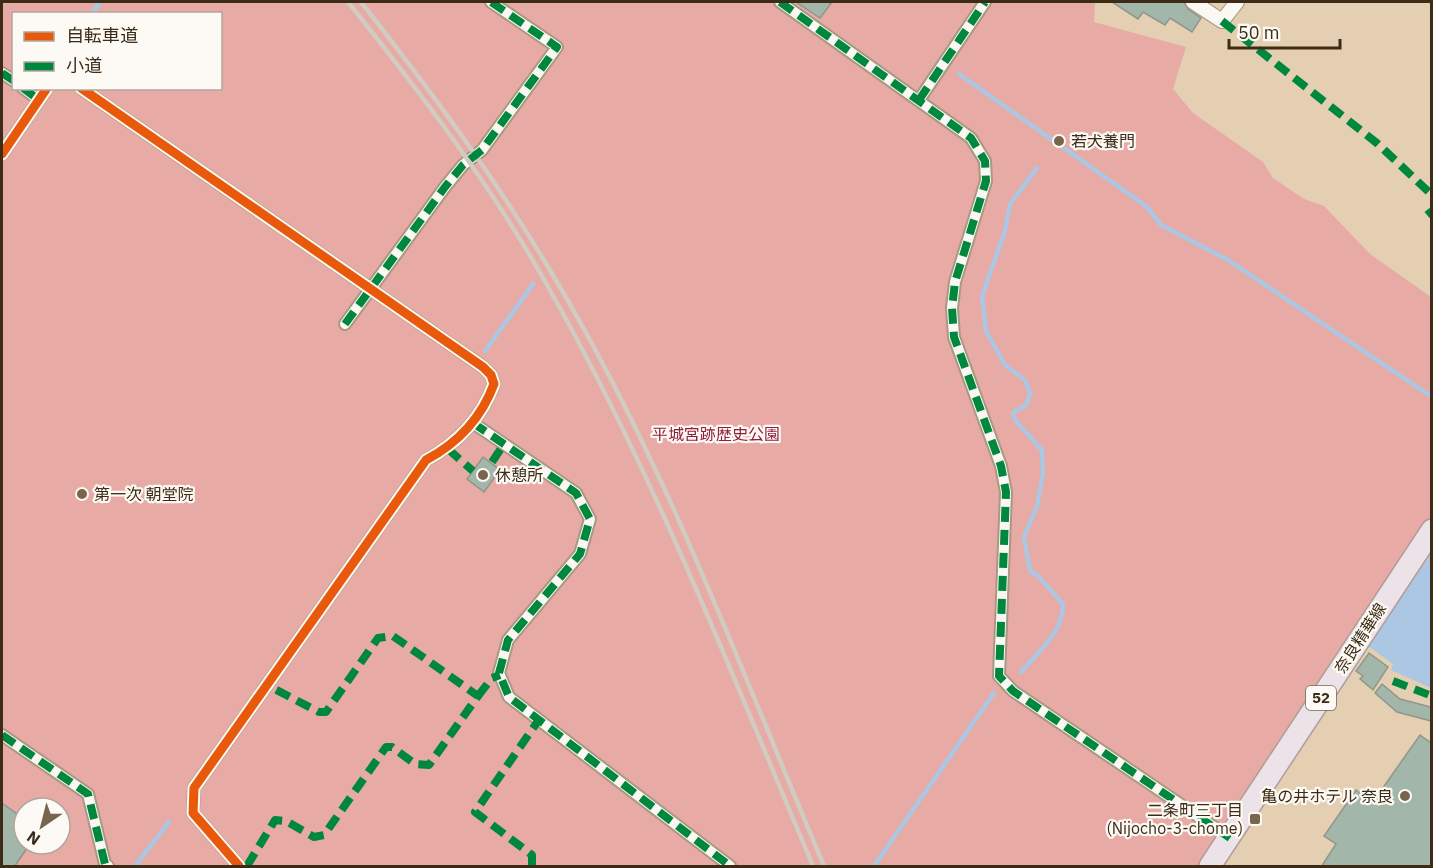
<svg xmlns="http://www.w3.org/2000/svg" width="1433" height="868" viewBox="0 0 1433 868" font-family="'IBM Plex Sans','Noto Sans JP',sans-serif">
  <style>
    .green { fill: #e7aaa4; fill-rule: evenodd }
    .water { fill: #acc7e4 }
    .lines { fill: none; stroke-linecap: round; stroke-linejoin: round }
    .stream { stroke: #acc7e4; stroke-width: 4.5 }
    .building { fill: #a2b6a9; stroke: #90968a; stroke-width: 1.5 }
    .pedestrian-casing { stroke: #a99882; stroke-width: 14 }
    .minor-casing { stroke: #a99882; stroke-width: 16 }
    .primary-casing { stroke: #af9b9b; stroke-width: 24 }
    .pedestrian { stroke: #fbf8f4; stroke-width: 10 }
    .minor { stroke: #fbf8f4; stroke-width: 14 }
    .primary { stroke: #ebe3e7; stroke-width: 21 }
    .rail { stroke: #d1cbc1; stroke-width: 4.5 }
    .quiet { stroke: #00873e; stroke-width: 8; stroke-dasharray: 15 8; stroke-linecap: butt }
    .cycleway-casing { stroke: #fdf9f4; stroke-width: 13 }
    .cycleway { stroke: #e8590c; stroke-width: 9 }
    .poi-dot { fill: #77654e; stroke: #fdf9f4; stroke-width: 2 }
    .labels { text-anchor: middle; stroke-width: 4.5; stroke-linejoin: round; paint-order: stroke }
    .shield { fill: #fdf9f4; stroke: #766a59; stroke-width: 1.5 }
    .shield-label { font-size: 15px; font-weight: bold; fill: #3c2c17 }
    .poi-label { font-size: 16px; fill: #3c2c17; stroke: #fdf9f4; text-anchor: start }
    .park-label { font-size: 16px; fill: #8e1f3a; stroke: #fdf9f4 }
    .street-label { font-size: 16px; fill: #3c2c17; stroke: #fdf9f4 }
  </style>
  <rect width="100%" height="100%" fill="#e5cfb3"/>
  <!-- green -->
  <path class="green" d="M2 2H1095L1094 22 1186 47 1173 89 1193 113 1263 162 1273 178 1304 199 1324 206 1370 254 1431 297V516L1204 854 1208 857 1202 866H2ZM14 14H220V88H14ZM24 808H60V844H24Z"/>
  <!-- water -->
  <polygon class="water" points="1431,554 1431,688 1391,670 1393,664 1368,646"/>
  <g class="lines">
    <!-- stream -->
    <g class="stream">
      <polyline points="92,14 100,2"/>
      <polyline points="959,74 1146,206 1161,225 1228,260 1432,397"/>
      <polyline points="485,351 533,284"/>
      <path d="M1021 672C1039 651 1063 633 1063 604L1037 575 1030 571 1024 537 1037 506 1043 473 1042 450 1015 420 1013 413 1027 404 1030 393 1025 380 1005 365 986 331 982 296 1005 231 1010 204 1037 168"/>
      <polyline points="135,866 169,822"/>
      <polyline points="874,866 994,693"/>
    </g>
  </g>
  <!-- building -->
  <g class="building">
    <polygon points="796,2 832,2 820,18"/>
    <polygon points="1112,2 1184,2 1188,9 1201,18 1192,32 1170,18 1165,25 1143,12 1138,19"/>
    <polygon points="483,457 500,470 484,492 467,479"/>
    <polygon points="1369,653 1388,667 1373,690 1360,679 1363,676 1356,671"/>
    <polygon points="1382,684 1400,699 1431,707 1431,721 1397,712 1375,693"/>
    <polygon points="1420,735 1431,743 1431,867 1321,867 1336,844 1324,836 1356,790 1373,802"/>
    <polygon points="2,803 24,819 24,844 30,844 14,867 2,867"/>
  </g>
  <g class="lines">
    <defs>
      <g id="pedestrian">
        <polyline points="780,2 971,138 985,161 986,181 955,282 952,308 954,337 1001,466 1006,492 999,676 1013,691 1230,838"/>
        <polyline points="2,73 14,81"/>
        <polyline points="23,88 39,100"/>
        <path d="M81 88 483 367 491 375 494 384C481 419 458 443 426 460L194 788 193 813 239 866"/>
        <polyline points="919,100 985,2"/>
        <polyline points="2,154 47,88"/>
        <polyline points="345,324 445,187 463,165 482,150 557,47 491,2"/>
        <polyline points="473,423 576,493 590,519 580,554 508,640 499,673 509,697 730,866"/>
        <polyline points="2,735 88,794 105,864 108,866"/>
      </g>
      <polyline id="minor" points="1193,2 1222,21 1237,2"/>
      <polyline id="primary" points="1210,866 1432,530"/>
    </defs>
    <!-- pedestrian casing -->
    <use href="#pedestrian" class="pedestrian-casing"/>
    <!-- minor casing -->
    <use href="#minor" class="minor-casing"/>
    <!-- primary casing -->
    <use href="#primary" class="primary-casing"/>
    <!-- pedestrian -->
    <use href="#pedestrian" class="pedestrian"/>
    <!-- minor -->
    <use href="#minor" class="minor"/>
    <!-- primary -->
    <use href="#primary" class="primary"/>
    <!-- rail -->
    <g class="rail">
      <path d="M348 2C420 92 491 185 547 285 653 471 730 670 813 866"/>
      <path d="M361 2C430 90 497 180 554 277 665 462 740 668 824 866"/>
    </g>
    <!-- quiet -->
    <g class="quiet">
      <polyline points="780,2 971,138 985,161 986,181 955,282 952,308 954,337 1001,466 1006,492 999,676 1013,691 1230,838"/>
      <polyline points="1222,21 1378,144 1432,195"/>
      <polyline points="2,73 14,81"/>
      <polyline points="23,88 39,100"/>
      <polyline points="919,100 985,2"/>
      <polyline points="1427,215 1432,211"/>
      <polyline points="345,324 445,187 463,165 482,150 557,47 491,2"/>
      <polyline points="473,423 576,493 590,519 580,554 508,640 499,673 509,697 730,866"/>
      <polyline points="448,449 473,471"/>
      <polyline points="492,462 504,444"/>
      <polyline points="1393,681 1432,696"/>
      <polyline points="478,696 492,678 500,675"/>
      <polyline points="2,735 88,794 105,864 108,866"/>
      <polyline points="247,866 275,820 286,821 314,837 324,835 386,747 392,747 415,764 429,765 478,696 393,636 378,638 326,712 319,712 265,684"/>
      <polyline points="532,866 532,855 475,812 538,721"/>
    </g>
    <defs>
      <g id="cycleway">
        <path d="M81 88 483 367 491 375 494 384C481 419 458 443 426 460L194 788 193 813 239 866"/>
        <polyline points="2,154 47,88"/>
      </g>
    </defs>
    <!-- cycleway casing -->
    <use href="#cycleway" class="cycleway-casing"/>
    <!-- cycleway -->
    <use href="#cycleway" class="cycleway"/>
  </g>
  <!-- markers -->
  <g class="poi-dot">
    <circle cx="1059" cy="141" r="6"/>
    <circle cx="483" cy="475" r="6"/>
    <circle cx="82" cy="494" r="6"/>
    <circle cx="1405" cy="796" r="6"/>
    <rect x="1249" y="813" width="12" height="12" rx="3"/>
  </g>
  <g class="labels">
    <!-- shield labels -->
    <rect class="shield" x="1306" y="686" width="30" height="24" rx="4.5"/>
    <g class="shield-label">
      <text x="1321" y="703">52</text>
    </g>
    <!-- poi labels -->
    <g class="poi-label">
      <text x="1071" y="147">若犬養門</text>
      <text x="495" y="481">休憩所</text>
      <text x="94" y="500">第一次 朝堂院</text>
      <text x="1393" y="802" text-anchor="end">亀の井ホテル 奈良</text>
      <text x="1243" y="816" text-anchor="end">二条町三丁目<tspan x="1243" dy="18">(Nijocho-3-chome)</tspan></text>
    </g>
    <!-- park labels -->
    <g class="park-label">
      <text x="716" y="440">平城宮跡歴史公園</text>
    </g>
    <!-- street labels -->
    <g class="street-label">
      <text transform="translate(1360 638) rotate(-57)" y="6">奈良精華線</text>
    </g>
  </g>
  <!-- border -->
  <rect width="1433" height="868" fill="none" stroke="#3c2c17" stroke-width="6"/>
  <!-- legend -->
  <rect x="12" y="12" width="210" height="78" fill="#fdf9f4" stroke="#b0a79c" stroke-width="1.5"/>
  <rect x="24" y="32" width="30" height="9" fill="#e8590c" stroke="#b0a79c" stroke-width="1.5"/>
  <text x="66" y="42" font-size="18" fill="#3c2c17">自転車道</text>
  <rect x="24" y="62" width="30" height="9" fill="#00873e" stroke="#b0a79c" stroke-width="1.5"/>
  <text x="66" y="72" font-size="18" fill="#3c2c17">小道</text>
  <!-- north arrow -->
  <g transform="translate(42 826) rotate(215)"><circle r="28" fill="#fdf9f4" stroke="#b0a79c" stroke-width="1.5"/>
  <path d="M0-4.5L10 22L0 15L-10 22Z" fill="#77654e"/>
  <text y="-9" font-size="16" font-weight="bold" text-anchor="middle" fill="#3c2c17">N</text>
  </g>
  <!-- scale -->
  <path d="M1229 39v9h111v-9" fill="none" stroke="#3c2c17" stroke-width="3"/>
  <text x="1238" y="39" font-size="18" fill="#3c2c17" stroke="#fdf9f4" stroke-width="4.5" paint-order="stroke">50 m</text>
</svg>
